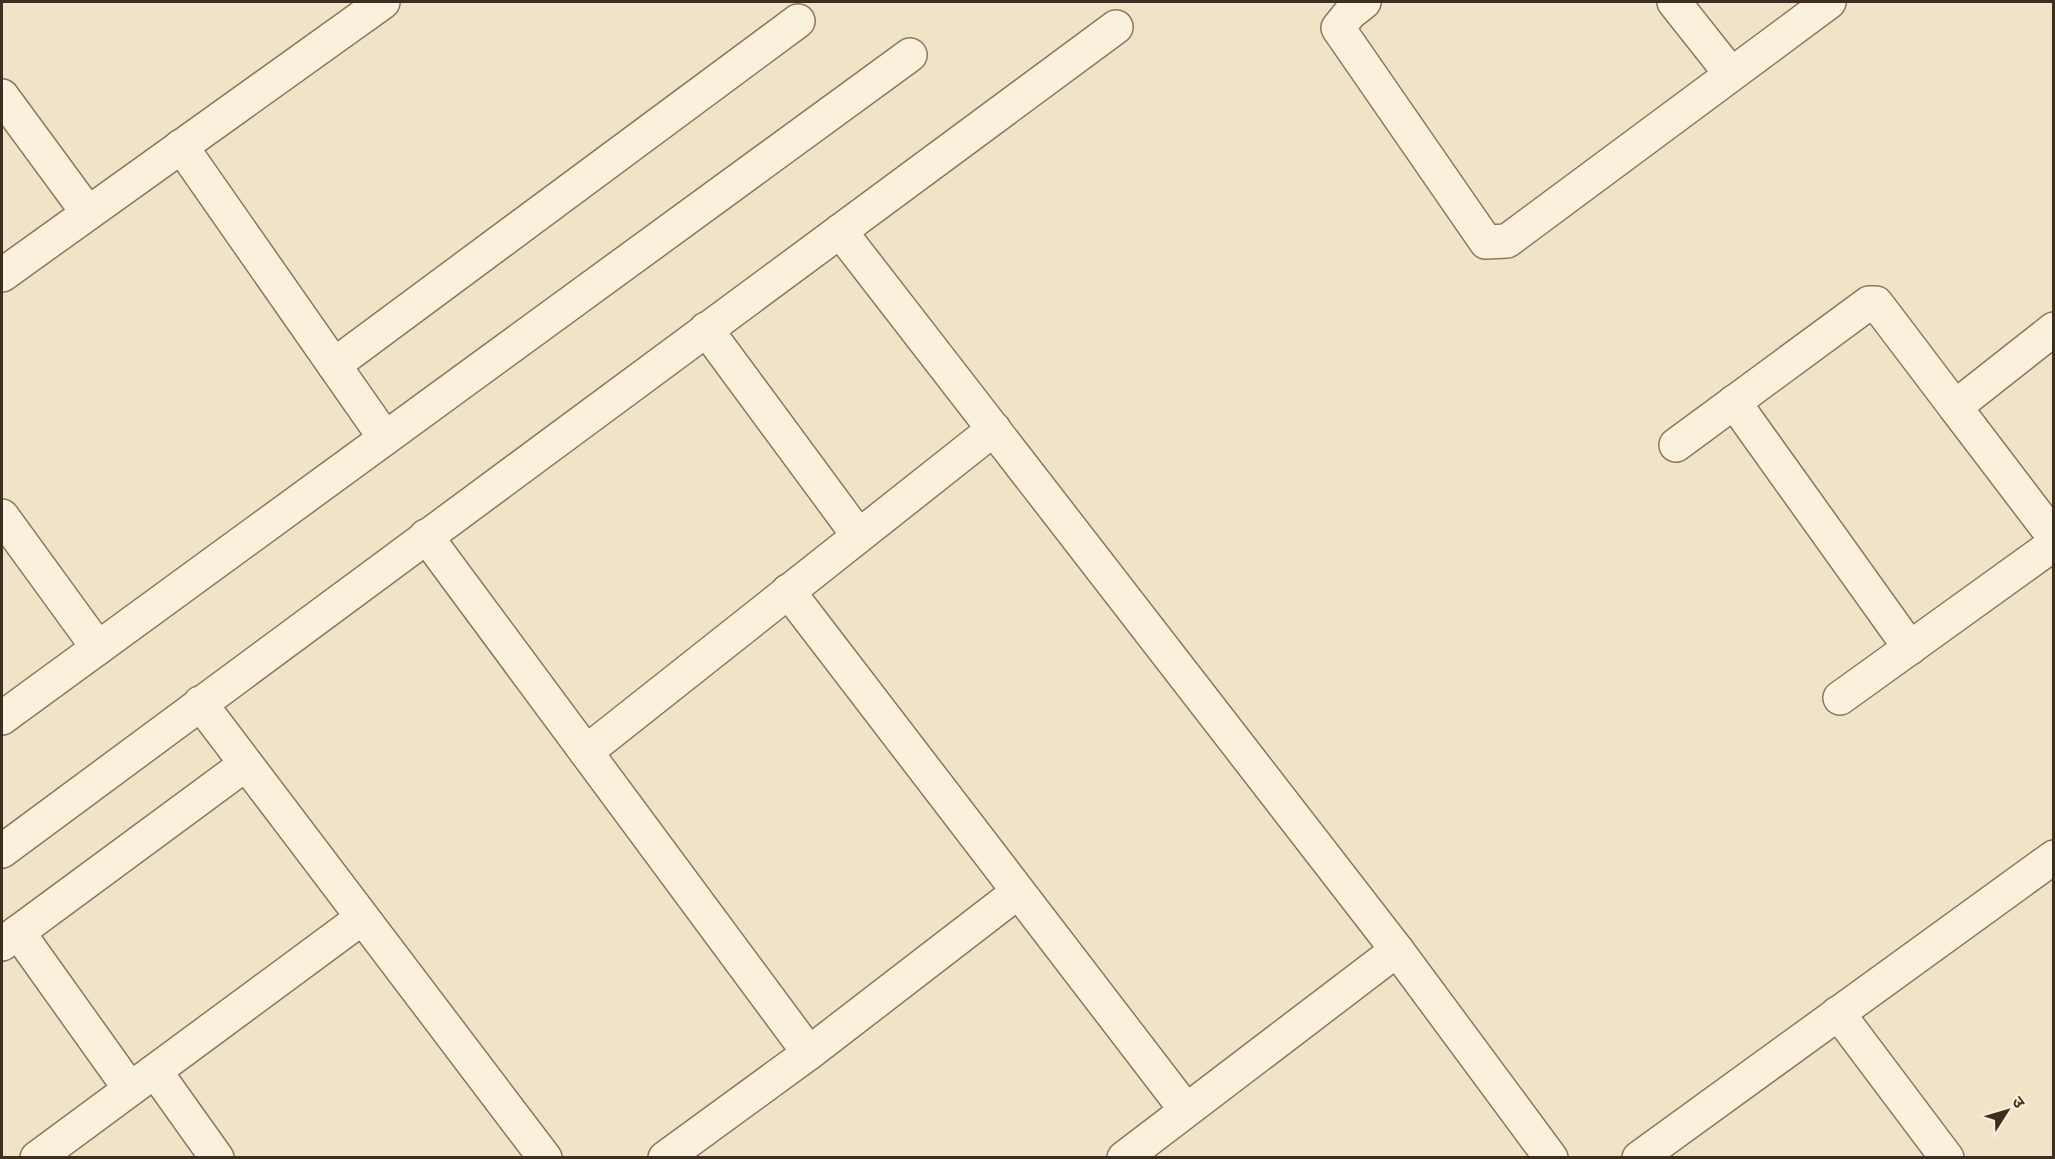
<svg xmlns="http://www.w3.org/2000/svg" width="2055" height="1159" viewBox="0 0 2055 1159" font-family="'Noto Serif','Noto Sans Devanagari',serif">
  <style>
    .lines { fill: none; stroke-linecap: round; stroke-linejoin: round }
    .minor-casing { stroke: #8d765c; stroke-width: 36 }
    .minor { stroke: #faf1dc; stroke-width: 33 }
  </style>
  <rect width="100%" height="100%" fill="#f0e4c8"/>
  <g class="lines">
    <defs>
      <g id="minor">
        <polyline points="1364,2 1350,13 1338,28 1486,242 1507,241 1829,2"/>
        <polyline points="1674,2 1731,74"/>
        <polyline points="2,96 88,213"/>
        <polyline points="181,146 385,438"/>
        <polyline points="840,231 1397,950 1551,1158"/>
        <polyline points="2,275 383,2"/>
        <polyline points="706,329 858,535"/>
        <polyline points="334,365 798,21"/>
        <polyline points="1734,402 1910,648"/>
        <polyline points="1955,407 2054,537"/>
        <polyline points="1676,445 1869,303 1876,303 1883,312 1955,407 2054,329"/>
        <polyline points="2,516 98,648"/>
        <polyline points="426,536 809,1053 1018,892"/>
        <polyline points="788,591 1186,1110"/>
        <polyline points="1840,698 2054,544"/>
        <polyline points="200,703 545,1158"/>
        <polyline points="2,718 910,55"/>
        <polyline points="586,752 994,429"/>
        <polyline points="2,851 1116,27"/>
        <polyline points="18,932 130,1089"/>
        <polyline points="2,944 246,764"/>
        <polyline points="1838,1013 1947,1158"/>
        <polyline points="155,1071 217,1158"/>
        <polyline points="37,1158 362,918"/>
        <polyline points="665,1158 809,1053"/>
        <polyline points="1124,1158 1397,950"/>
        <polyline points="1639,1158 2054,857"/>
      </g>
    </defs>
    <!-- minor casing -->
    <use href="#minor" class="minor-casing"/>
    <!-- minor -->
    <use href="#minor" class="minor"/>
  </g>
  <!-- border -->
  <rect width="2055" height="1159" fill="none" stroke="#3d2e20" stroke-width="6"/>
  <!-- north arrow -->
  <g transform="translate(2007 1111) rotate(53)" stroke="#f7eed8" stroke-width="4.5" paint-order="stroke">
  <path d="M0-4.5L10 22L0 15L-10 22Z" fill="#3d2e20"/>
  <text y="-9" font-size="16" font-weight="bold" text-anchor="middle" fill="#3d2e20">उ</text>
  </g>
</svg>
